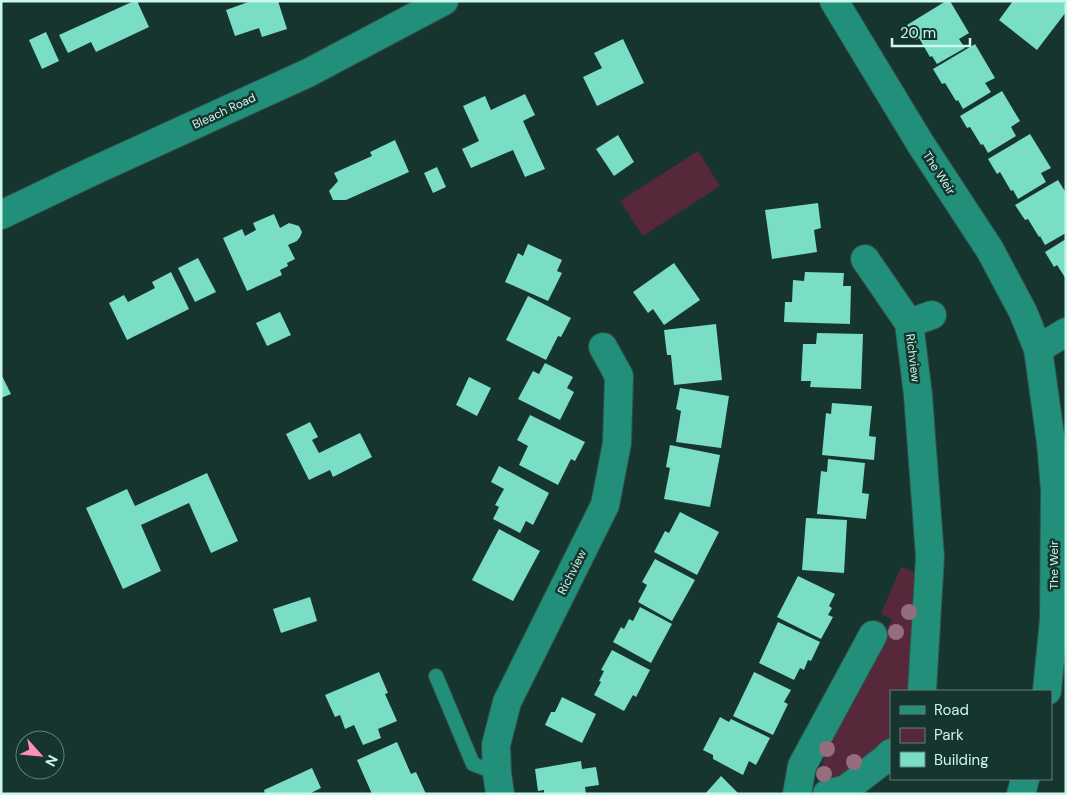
<svg xmlns="http://www.w3.org/2000/svg" width="1067" height="795" viewBox="0 0 1067 795" font-family="'DM Sans',sans-serif">
  <style>
    .green { fill: #57273a }
    .building { fill: #7addc5 }
    .lines { fill: none; stroke-linecap: round; stroke-linejoin: round }
    .service-casing { stroke: #305249; stroke-width: 16 }
    .minor-casing { stroke: #305249; stroke-width: 30 }
    .tertiary-casing { stroke: #305249; stroke-width: 30 }
    .service { stroke: #228f7b; stroke-width: 14 }
    .minor { stroke: #228f7b; stroke-width: 28 }
    .tertiary { stroke: #228f7b; stroke-width: 28 }
    .tree { fill: #966d7e }
    .labels { text-anchor: middle; stroke-width: 5; stroke-linejoin: round; paint-order: stroke }
    .street-label { font-size: 12px; fill: #caf8eb; stroke: #16352e }
  </style>
  <rect width="100%" height="100%" fill="#16352e"/>
  <!-- green -->
  <g class="green">
    <polygon points="698,151 720,186 643,236 620,201"/>
    <polygon points="901,567 919,574 911,691 891,691 891,736 856,767 828,782 821,779 820,771 829,746 892,619 881,614"/>
  </g>
  <!-- building -->
  <g class="building">
    <polygon points="134,1 137,1 149,27 96,52 91,42 68,53 59,35"/>
    <polygon points="251,1 278,1 287,29 262,37 259,28 235,36 226,10"/>
    <polygon points="946,1 950,1 969,33 959,39 965,48 937,64 932,56 930,57 919,38 916,40 907,25"/>
    <polygon points="1013,1 1062,1 1066,4 1066,12 1037,50 999,20"/>
    <polygon points="46,32 59,61 42,69 29,40"/>
    <polygon points="623,39 644,83 597,106 583,77 602,68 594,53"/>
    <polygon points="975,44 995,78 985,83 991,92 963,109 958,100 956,101 945,83 942,84 933,69"/>
    <polygon points="1002,91 1020,121 1011,127 1016,136 988,153 983,144 981,145 970,127 967,128 960,116"/>
    <polygon points="525,94 535,115 523,121 545,169 525,177 513,150 471,168 462,149 479,141 463,106 485,96 491,110"/>
    <polygon points="1030,134 1051,168 1041,173 1046,182 1018,199 1013,190 1011,191 1000,172 997,174 988,159"/>
    <polygon points="618,135 634,162 614,176 596,149"/>
    <polygon points="395,140 409,172 346,200 333,200 329,191 338,181 334,173 372,156 370,152"/>
    <polygon points="437,167 446,187 433,193 424,173"/>
    <polygon points="1058,180 1066,193 1066,233 1045,245 1040,236 1039,237 1028,219 1025,220 1015,205"/>
    <polygon points="818,203 821,228 814,230 817,252 772,259 765,210"/>
    <polygon points="274,214 280,228 289,223 299,226 302,232 300,237 297,241 288,245 295,259 287,263 288,266 280,270 282,275 247,291 223,238 242,229 245,236 256,230 253,223"/>
    <polygon points="1066,239 1066,279 1057,265 1054,267 1045,252"/>
    <polygon points="528,244 562,260 557,271 562,273 548,301 505,282 518,253 523,256"/>
    <polygon points="198,258 216,292 195,302 178,268"/>
    <polygon points="674,263 700,300 664,325 653,309 648,313 633,292"/>
    <polygon points="171,272 189,309 127,340 109,303 124,295 128,302 155,288 152,282"/>
    <polygon points="805,272 844,273 843,286 851,286 850,324 784,322 785,302 792,302 793,280 804,281"/>
    <polygon points="528,296 571,318 561,337 558,336 546,360 506,340"/>
    <polygon points="280,312 291,335 267,346 256,323"/>
    <polygon points="716,324 722,380 674,385 671,355 667,355 664,330"/>
    <polygon points="817,333 863,334 861,389 810,387 811,381 801,381 803,344 816,344"/>
    <polygon points="545,363 573,377 567,388 574,392 560,420 518,399 533,371 539,374"/>
    <polygon points="1,374 11,394 1,398"/>
    <polygon points="469,377 491,388 477,416 456,405"/>
    <polygon points="680,388 729,396 721,448 676,442 681,411 676,409"/>
    <polygon points="832,403 872,406 869,436 876,437 874,460 822,455 826,413 831,414"/>
    <polygon points="530,415 585,442 575,461 571,459 558,485 519,465 528,446 517,440"/>
    <polygon points="310,422 318,437 312,440 319,453 360,433 372,457 333,477 330,470 309,480 286,434"/>
    <polygon points="670,445 720,455 710,507 664,499 670,468 666,467"/>
    <polygon points="828,459 865,463 862,493 869,494 866,519 817,514 821,471 827,472"/>
    <polygon points="499,466 549,493 533,525 526,521 520,533 493,519 499,507 495,505 504,489 491,482"/>
    <polygon points="207,473 238,541 211,553 189,503 141,525 161,571 123,589 86,508 127,489 135,506"/>
    <polygon points="680,512 719,532 697,575 654,552 665,531 669,533"/>
    <polygon points="806,518 847,520 844,573 802,570"/>
    <polygon points="499,529 540,551 513,601 472,580"/>
    <polygon points="655,559 695,580 672,621 638,602 647,585 642,582"/>
    <polygon points="798,576 835,594 829,606 832,608 828,615 833,617 821,639 777,617"/>
    <polygon points="310,597 317,621 281,633 273,609"/>
    <polygon points="640,607 672,624 651,663 613,642 621,627 624,629 629,619 633,621"/>
    <polygon points="778,622 820,642 811,661 808,660 804,670 800,668 794,680 759,663"/>
    <polygon points="612,650 650,670 636,697 633,695 624,711 594,695 601,682 599,681 604,671 601,670"/>
    <polygon points="379,672 388,693 385,694 397,721 378,729 381,738 363,745 354,725 345,729 340,715 335,717 325,695"/>
    <polygon points="754,672 791,690 784,702 788,704 773,735 733,716"/>
    <polygon points="562,697 596,714 582,743 545,725 551,712 555,712"/>
    <polygon points="720,717 729,722 731,719 770,738 756,765 749,761 743,775 713,759 713,755 703,750"/>
    <polygon points="397,742 411,774 416,772 426,794 372,794 357,760"/>
    <polygon points="581,761 582,769 596,767 599,785 585,787 586,794 544,794 544,790 538,791 535,769"/>
    <polygon points="312,768 321,788 309,794 265,794 264,790"/>
    <polygon points="721,776 739,794 705,794"/>
  </g>
  <g class="lines">
    <defs>
      <polyline id="service" points="436,676 473,764 497,773"/>
      <g id="minor">
        <polyline points="834,1 920,143 990,250 1023,312 1038,349 1051,443 1055,490 1054,619 1047,691"/>
        <polyline points="865,259 909,323 918,395 930,557 922,691"/>
        <polyline points="909,323 932,315"/>
        <polyline points="1038,349 1066,332"/>
        <polyline points="500,794 497,773 496,745 507,702 605,505 617,443 619,376 603,347"/>
        <polyline points="797,794 802,766 873,635"/>
        <polyline points="827,794 846,789 885,759 891,753"/>
        <polyline points="1021,794 1025,779"/>
      </g>
      <polyline id="tertiary" points="1,215 91,172 308,73 444,1"/>
    </defs>
    <!-- service casing -->
    <use href="#service" class="service-casing"/>
    <!-- minor casing -->
    <use href="#minor" class="minor-casing"/>
    <!-- tertiary casing -->
    <use href="#tertiary" class="tertiary-casing"/>
    <!-- service -->
    <use href="#service" class="service"/>
    <!-- minor -->
    <use href="#minor" class="minor"/>
    <!-- tertiary -->
    <use href="#tertiary" class="tertiary"/>
  </g>
  <!-- trees -->
  <g class="tree">
    <circle cx="909" cy="612" r="8"/>
    <circle cx="896" cy="632" r="8"/>
    <circle cx="827" cy="749" r="8"/>
    <circle cx="854" cy="762" r="8"/>
    <circle cx="824" cy="774" r="8"/>
  </g>
  <g class="labels">
    <!-- street labels -->
    <g class="street-label">
      <text transform="translate(224 111) rotate(-25)" y="4">Bleach Road</text>
      <text transform="translate(939 173) rotate(57)" y="4">The Weir</text>
      <text transform="translate(913 358) rotate(83)" y="4">Richview</text>
      <text transform="translate(1054 565) rotate(-90)" y="4">The Weir</text>
      <text transform="translate(572 572) rotate(-63)" y="4">Richview</text>
    </g>
  </g>
  <!-- border -->
  <rect width="1067" height="795" fill="none" stroke="#caf8eb" stroke-width="5"/>
  <!-- legend -->
  <rect x="890" y="690" width="162" height="90" fill="#16352e" stroke="#5e837a"/>
  <rect x="900" y="706" width="25" height="8" fill="#228f7b" stroke="#5e837a"/>
  <text x="934" y="715" font-size="15" fill="#caf8eb">Road</text>
  <rect x="900" y="728" width="25" height="15" fill="#57273a" stroke="#5e837a"/>
  <text x="934" y="740" font-size="15" fill="#caf8eb">Park</text>
  <rect x="900" y="752" width="25" height="15" fill="#7addc5" stroke="#5e837a"/>
  <text x="934" y="765" font-size="15" fill="#caf8eb">Building</text>
  <!-- north arrow -->
  <g transform="translate(40 755) rotate(117)"><circle r="24" fill="#16352e" stroke="#5e837a"/>
  <path d="M0-4L9 19L0 12L-9 19Z" fill="#ff8eb9"/>
  <text y="-8" font-size="14" font-weight="bold" text-anchor="middle" fill="#caf8eb">N</text>
  </g>
  <!-- scale -->
  <path d="M892 38v8h78v-8" fill="none" stroke="#caf8eb" stroke-width="2.5"/>
  <text x="900" y="38" font-size="15" fill="#caf8eb" stroke="#16352e" stroke-width="4" paint-order="stroke">20 m</text>
</svg>
